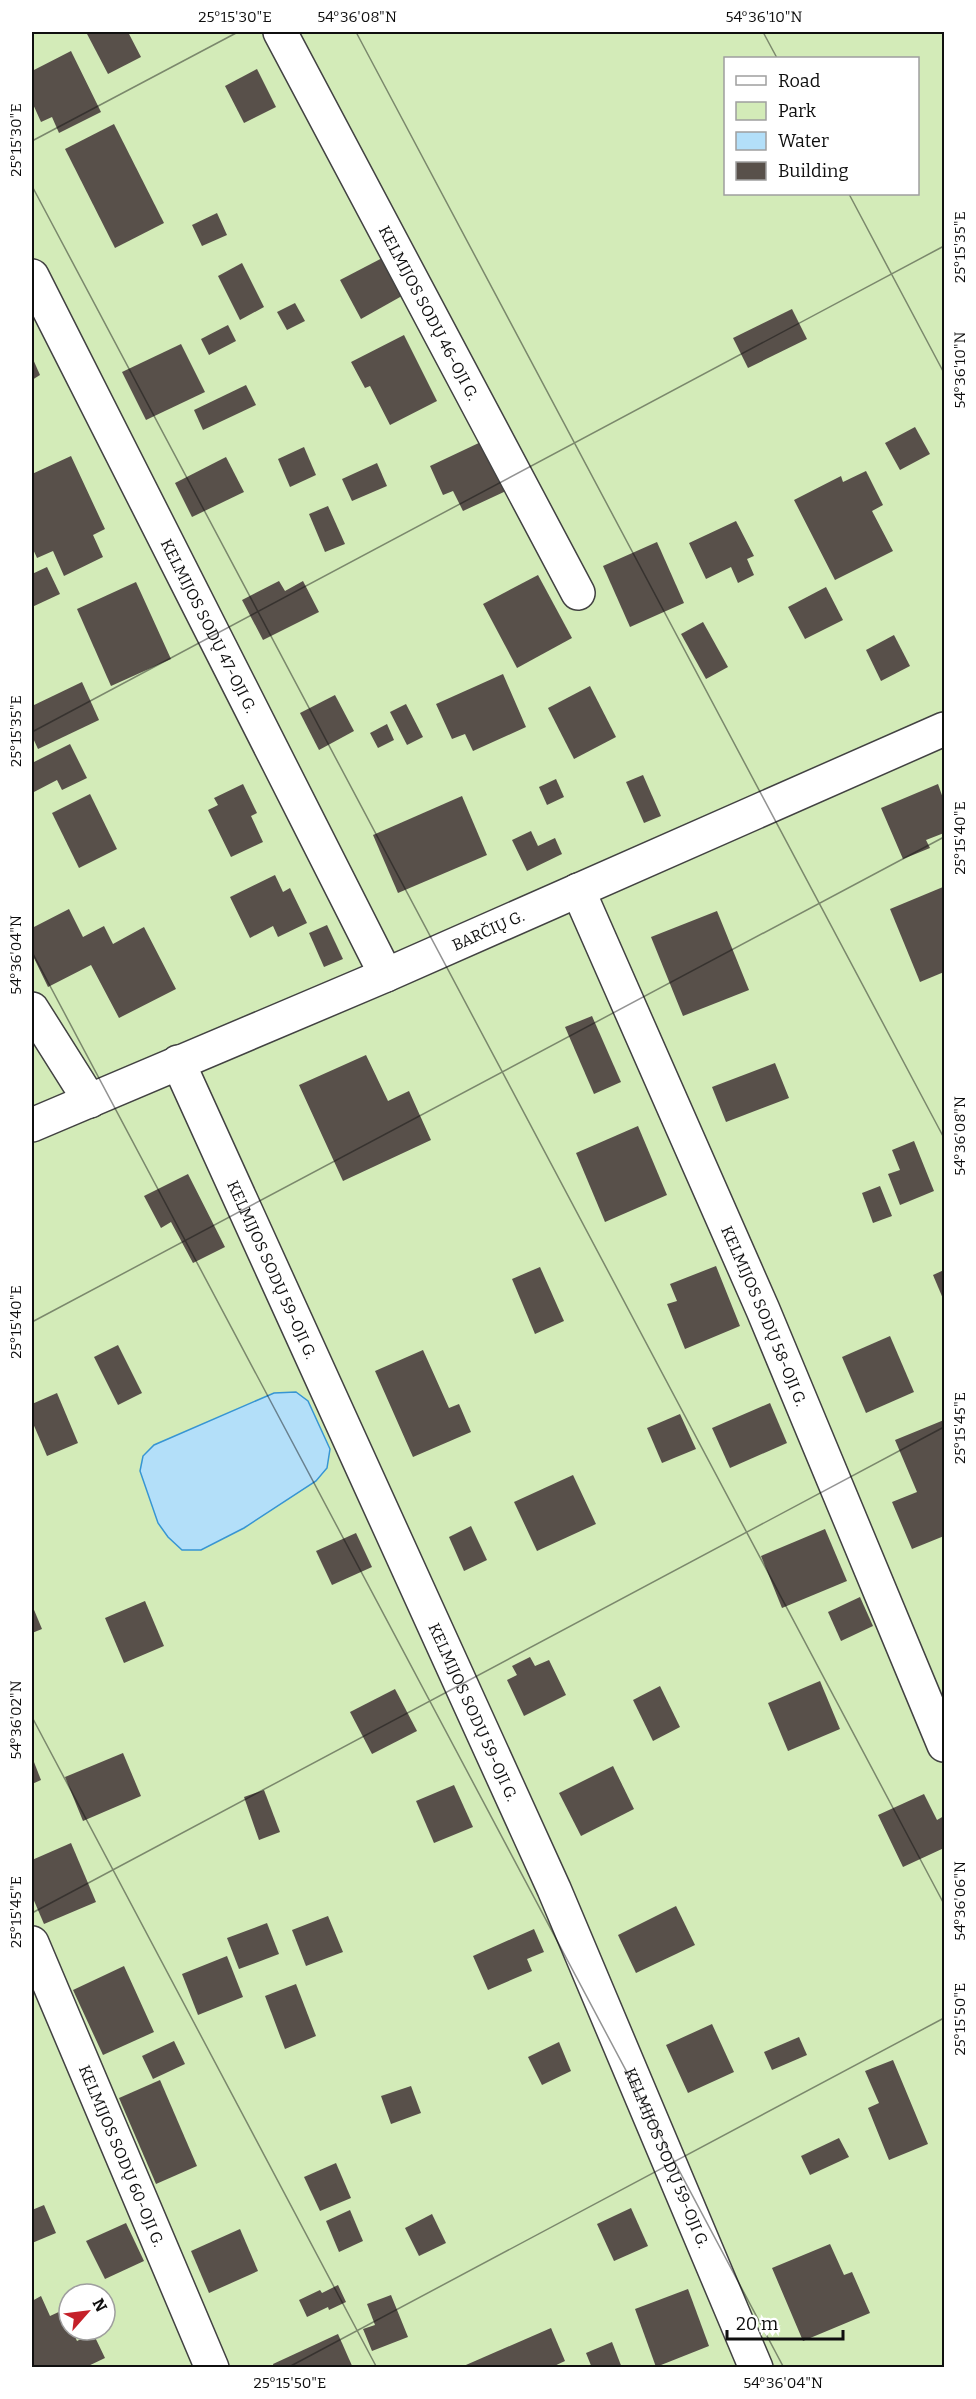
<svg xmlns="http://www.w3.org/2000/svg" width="976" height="2399" viewBox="0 0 976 2399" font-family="Bitter,serif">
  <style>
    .green { fill: #d3ebb8; fill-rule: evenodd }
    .water { fill: #b3dff9; stroke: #3795d3; stroke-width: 1.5 }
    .building { fill: #58504a }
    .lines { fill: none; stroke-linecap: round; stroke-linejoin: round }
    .street-casing { stroke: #424242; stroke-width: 36 }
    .street { stroke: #fff; stroke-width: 33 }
    .ticks { fill: none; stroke: #0f0f0f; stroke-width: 1.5; stroke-opacity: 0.45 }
    .labels { text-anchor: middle; stroke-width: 6; stroke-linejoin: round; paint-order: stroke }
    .street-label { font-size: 16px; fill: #0f0f0f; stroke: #fff }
    .neatline { fill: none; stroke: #0f0f0f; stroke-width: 2 }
    .ticks-label { font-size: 15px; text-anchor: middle; fill: #0f0f0f }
  </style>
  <rect width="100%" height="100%" fill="#fffcf0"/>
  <!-- green -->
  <path class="green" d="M32 32H944V2367H32ZM726 58H918V194H726ZM69 2294H105V2330H69Z"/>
  <!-- water -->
  <polygon class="water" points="296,1392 308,1401 330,1449 327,1468 316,1481 244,1528 201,1550 182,1550 168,1537 158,1523 140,1471 143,1456 154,1445 274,1393"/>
  <!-- building -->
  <g class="building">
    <polygon points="86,32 128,32 141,57 108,74"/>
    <polygon points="71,51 101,112 59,133 52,117 41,122 32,102 32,71"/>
    <polygon points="257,69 276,107 244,123 225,86"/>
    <polygon points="114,124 164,223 115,248 65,149"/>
    <polygon points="217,213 227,235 202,246 192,225"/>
    <polygon points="388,255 409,292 361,319 340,280"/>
    <polygon points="242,263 264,307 240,320 218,276"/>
    <polygon points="295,303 305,321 287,330 277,312"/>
    <polygon points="792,309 807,339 748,368 733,338"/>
    <polygon points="228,325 236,341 209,355 201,339"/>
    <polygon points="404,335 437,401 390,425 370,386 365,388 351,362"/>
    <polygon points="181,344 205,392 146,420 122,372"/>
    <polygon points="32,357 40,375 32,380"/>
    <polygon points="246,385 256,405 203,430 194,410"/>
    <polygon points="915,427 930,454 900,470 885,443"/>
    <polygon points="483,441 506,491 463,511 453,491 443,495 430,466"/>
    <polygon points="304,447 316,475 290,487 278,459"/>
    <polygon points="71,456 105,529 93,535 103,557 64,576 53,551 37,558 32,547 32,512 34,511 32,505 32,474"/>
    <polygon points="226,457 244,492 192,517 175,483"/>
    <polygon points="377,463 387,486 352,501 342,479"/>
    <polygon points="866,471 883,505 872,511 893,551 835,580 794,500 841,476 843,482"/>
    <polygon points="328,506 345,544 325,552 309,514"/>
    <polygon points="736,521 754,556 747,559 754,575 738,583 731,567 706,579 689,543"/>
    <polygon points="657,542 684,603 630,627 603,566"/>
    <polygon points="47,567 60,594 32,607 32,574"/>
    <polygon points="538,575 572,638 517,668 483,604"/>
    <polygon points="279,581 285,591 303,581 319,612 263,640 242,600"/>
    <polygon points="136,582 171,659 111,686 77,609"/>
    <polygon points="826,587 843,620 805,639 788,607"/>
    <polygon points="703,622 728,667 706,679 681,634"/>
    <polygon points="894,635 910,666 881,681 866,650"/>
    <polygon points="503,674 526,727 473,751 465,734 452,739 436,704"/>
    <polygon points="82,682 99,720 38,749 32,736 32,706"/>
    <polygon points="590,686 616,737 574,759 548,708"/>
    <polygon points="335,695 354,731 319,750 300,713"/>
    <polygon points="406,704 423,737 407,745 390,712"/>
    <polygon points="387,724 394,740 378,748 370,733"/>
    <polygon points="70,744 87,778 62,790 57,780 32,793 32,763"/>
    <polygon points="643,775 661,816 644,823 626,782"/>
    <polygon points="556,779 564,797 547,805 539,787"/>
    <polygon points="243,784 257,813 251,816 263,842 231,857 208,810 218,805 214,798"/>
    <polygon points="938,784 944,801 944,833 926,840 930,848 903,859 881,808"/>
    <polygon points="90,794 117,849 79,868 52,813"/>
    <polygon points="462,796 487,855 398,893 373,835"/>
    <polygon points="531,831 538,846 555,838 562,854 527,871 512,840"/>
    <polygon points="275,875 283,892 290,888 307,923 278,937 273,926 250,938 230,897"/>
    <polygon points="943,887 944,972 920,982 890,909"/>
    <polygon points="69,909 83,937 104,926 113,944 144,927 176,989 119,1018 91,965 48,987 32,954 32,928"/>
    <polygon points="717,911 749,990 683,1016 651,937"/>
    <polygon points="327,925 343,959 324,967 309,933"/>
    <polygon points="592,1016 621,1082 594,1094 565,1027"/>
    <polygon points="366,1055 388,1101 409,1091 431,1140 343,1181 299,1085"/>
    <polygon points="775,1063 789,1098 726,1122 712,1087"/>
    <polygon points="638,1126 667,1195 605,1222 576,1153"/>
    <polygon points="914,1141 934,1191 900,1205 888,1174 900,1170 892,1150"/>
    <polygon points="188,1174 225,1247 193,1263 171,1222 161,1228 144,1196"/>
    <polygon points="880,1186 892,1216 873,1223 862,1193"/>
    <polygon points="716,1266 740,1326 685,1349 667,1304 677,1301 670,1284"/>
    <polygon points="540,1267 564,1321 535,1334 512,1279"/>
    <polygon points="944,1270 944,1301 933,1275"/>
    <polygon points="890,1336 914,1392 866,1413 842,1357"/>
    <polygon points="118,1345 142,1393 118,1405 94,1357"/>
    <polygon points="423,1350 449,1408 459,1404 471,1432 413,1457 375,1371"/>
    <polygon points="57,1393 78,1443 47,1456 32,1421 32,1404"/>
    <polygon points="770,1403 787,1443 730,1468 712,1428"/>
    <polygon points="680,1414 696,1449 662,1463 647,1428"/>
    <polygon points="944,1420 944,1536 912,1549 892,1502 917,1492 895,1440"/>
    <polygon points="573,1475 596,1524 537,1551 514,1502"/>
    <polygon points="471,1526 487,1560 464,1571 449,1537"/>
    <polygon points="825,1529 847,1581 782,1608 761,1556"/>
    <polygon points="356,1533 372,1567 332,1585 316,1551"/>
    <polygon points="860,1597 873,1626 841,1641 828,1612"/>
    <polygon points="145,1601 164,1646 124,1663 105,1618"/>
    <polygon points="32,1605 42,1629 32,1633"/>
    <polygon points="530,1657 535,1666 549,1660 566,1695 524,1716 507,1680 517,1675 512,1666"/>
    <polygon points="820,1681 840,1729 788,1751 768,1703"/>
    <polygon points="660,1686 680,1727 653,1741 633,1700"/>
    <polygon points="395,1689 417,1731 372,1754 350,1712"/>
    <polygon points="123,1753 141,1796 83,1821 65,1777"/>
    <polygon points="32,1757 41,1780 32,1784"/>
    <polygon points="613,1766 634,1809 581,1836 559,1793"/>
    <polygon points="454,1785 473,1827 434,1843 416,1801"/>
    <polygon points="264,1790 280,1832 259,1840 244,1797"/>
    <polygon points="924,1794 937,1820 944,1816 944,1848 903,1867 878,1815"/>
    <polygon points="71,1843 96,1902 44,1924 32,1896 32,1860"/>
    <polygon points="676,1906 695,1945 636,1973 618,1935"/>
    <polygon points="328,1916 343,1952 306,1966 292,1930"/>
    <polygon points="267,1923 279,1954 239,1969 227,1938"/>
    <polygon points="534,1929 544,1952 527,1959 532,1971 488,1990 473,1956"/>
    <polygon points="227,1956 243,1997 198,2015 182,1974"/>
    <polygon points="124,1966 154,2032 103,2055 73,1990"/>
    <polygon points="296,1984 316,2036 285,2049 265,1996"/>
    <polygon points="712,2024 734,2072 688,2093 666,2045"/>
    <polygon points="799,2037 807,2055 772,2070 764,2052"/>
    <polygon points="174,2041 185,2064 153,2079 142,2056"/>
    <polygon points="559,2042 571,2071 542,2085 528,2057"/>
    <polygon points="893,2060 928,2144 889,2160 868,2108 879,2103 865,2071"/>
    <polygon points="160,2080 197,2166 156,2184 119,2098"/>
    <polygon points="411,2086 421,2113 391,2124 381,2096"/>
    <polygon points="839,2138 849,2157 810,2175 801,2156"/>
    <polygon points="336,2163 351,2198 320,2211 304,2177"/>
    <polygon points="44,2205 56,2233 32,2243 32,2210"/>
    <polygon points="631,2208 648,2246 614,2261 597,2224"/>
    <polygon points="350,2210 363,2241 339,2252 326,2221"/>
    <polygon points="432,2214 446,2243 419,2256 405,2228"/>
    <polygon points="126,2223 144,2261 105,2279 86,2241"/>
    <polygon points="240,2229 258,2271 209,2293 191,2251"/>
    <polygon points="830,2244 844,2275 852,2272 870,2313 803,2341 772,2268"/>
    <polygon points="338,2285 346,2302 329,2310 328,2307 307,2317 299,2300 320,2290 322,2293"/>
    <polygon points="688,2289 709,2346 656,2367 635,2309"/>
    <polygon points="391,2295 408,2337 372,2351 363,2329 375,2325 367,2304"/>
    <polygon points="41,2296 50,2316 63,2310 69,2323 69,2330 72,2330 77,2341 93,2333 105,2358 84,2368 32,2368 32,2301"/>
    <polygon points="551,2328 565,2361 550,2368 459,2368"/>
    <polygon points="338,2334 353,2368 274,2368 273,2364"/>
    <polygon points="612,2342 622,2368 592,2368 586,2353"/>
  </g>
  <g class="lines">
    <defs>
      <g id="street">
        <path id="s1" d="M280 32 578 593"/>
        <path id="s2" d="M32 276 386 975"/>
        <path id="s3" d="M578 890 763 1310 944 1745"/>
        <polyline points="32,1009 90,1101"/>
        <path id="s4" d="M178 1062 554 1889 756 2368"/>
        <path id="s5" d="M32 1125 386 975 944 729"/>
        <path id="s6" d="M32 1943 212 2368"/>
      </g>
    </defs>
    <!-- street casing -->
    <use href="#street" class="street-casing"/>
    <!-- street -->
    <use href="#street" class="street"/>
  </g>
  <!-- ticks -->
  <path class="ticks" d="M356 32 944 1138M763 32 777 58M32 141 238 32M32 186 944 1904M849 194 944 373M32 732 944 246M32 952 784 2368M32 1322 944 837M32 1717 377 2368M32 1913 944 1427M287 2368 944 2018"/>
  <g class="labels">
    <!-- street labels -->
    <g class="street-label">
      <text dy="6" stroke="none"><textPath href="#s1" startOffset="318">KELMIJOS SODŲ 46-OJI G.</textPath></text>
      <text dy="6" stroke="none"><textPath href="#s2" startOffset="392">KELMIJOS SODŲ 47-OJI G.</textPath></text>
      <text dy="6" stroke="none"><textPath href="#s5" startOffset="496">BARČIŲ G.</textPath></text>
      <text dy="6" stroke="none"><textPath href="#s4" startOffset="228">KELMIJOS SODŲ 59-OJI G.</textPath></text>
      <text dy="6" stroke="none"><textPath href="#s3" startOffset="465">KELMIJOS SODŲ 58-OJI G.</textPath></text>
      <text dy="6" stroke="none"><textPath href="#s4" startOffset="714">KELMIJOS SODŲ 59-OJI G.</textPath></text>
      <text dy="6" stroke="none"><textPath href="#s6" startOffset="231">KELMIJOS SODŲ 60-OJI G.</textPath></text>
      <text dy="6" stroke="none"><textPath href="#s4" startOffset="1200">KELMIJOS SODŲ 59-OJI G.</textPath></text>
    </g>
  </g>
  <!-- border -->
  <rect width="976" height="2399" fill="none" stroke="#ffffff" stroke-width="66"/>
  <!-- legend -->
  <rect x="724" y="57" width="195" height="138" fill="#ffffff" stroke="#9f9f9f" stroke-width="1.5"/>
  <rect x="736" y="76" width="30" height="9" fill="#ffffff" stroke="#9f9f9f" stroke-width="1.5"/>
  <text x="778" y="87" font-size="18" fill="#0f0f0f">Road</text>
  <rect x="736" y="102" width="30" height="18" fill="#d3ebb8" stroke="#9f9f9f" stroke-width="1.5"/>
  <text x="778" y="117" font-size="18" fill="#0f0f0f">Park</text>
  <rect x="736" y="132" width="30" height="18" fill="#b3dff9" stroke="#9f9f9f" stroke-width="1.5"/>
  <text x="778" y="147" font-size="18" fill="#0f0f0f">Water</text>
  <rect x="736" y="162" width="30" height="18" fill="#58504a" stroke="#9f9f9f" stroke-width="1.5"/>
  <text x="778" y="177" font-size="18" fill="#0f0f0f">Building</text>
  <!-- north arrow -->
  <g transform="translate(87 2312) rotate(62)"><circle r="28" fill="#ffffff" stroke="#9f9f9f" stroke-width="1.5"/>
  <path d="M0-4.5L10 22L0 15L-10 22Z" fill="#c52029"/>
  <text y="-9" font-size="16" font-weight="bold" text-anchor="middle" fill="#0f0f0f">N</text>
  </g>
  <!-- scale -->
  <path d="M727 2330v9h116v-9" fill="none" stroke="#0f0f0f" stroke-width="3"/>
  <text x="736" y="2330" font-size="18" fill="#0f0f0f" stroke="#ffffff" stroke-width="4.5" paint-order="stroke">20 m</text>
  <rect x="33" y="33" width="910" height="2333" class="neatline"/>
  <g class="ticks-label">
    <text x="235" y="22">25°15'30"E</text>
    <text x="357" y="22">54°36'08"N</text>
    <text x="764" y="22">54°36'10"N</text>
    <text transform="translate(16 140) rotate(-90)" y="5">25°15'30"E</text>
    <text transform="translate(960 247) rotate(-90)" y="5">25°15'35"E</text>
    <text transform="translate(960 370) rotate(-90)" y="5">54°36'10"N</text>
    <text transform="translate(16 731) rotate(-90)" y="5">25°15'35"E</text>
    <text transform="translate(960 838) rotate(-90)" y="5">25°15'40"E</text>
    <text transform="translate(16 955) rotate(-90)" y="5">54°36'04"N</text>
    <text transform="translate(960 1136) rotate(-90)" y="5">54°36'08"N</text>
    <text transform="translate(16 1322) rotate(-90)" y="5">25°15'40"E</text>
    <text transform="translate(960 1428) rotate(-90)" y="5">25°15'45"E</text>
    <text transform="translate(16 1720) rotate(-90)" y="5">54°36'02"N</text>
    <text transform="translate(960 1901) rotate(-90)" y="5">54°36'06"N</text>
    <text transform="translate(16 1912) rotate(-90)" y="5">25°15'45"E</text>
    <text transform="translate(960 2019) rotate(-90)" y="5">25°15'50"E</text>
    <text x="290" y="2388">25°15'50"E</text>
    <text x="783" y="2388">54°36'04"N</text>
  </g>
</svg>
